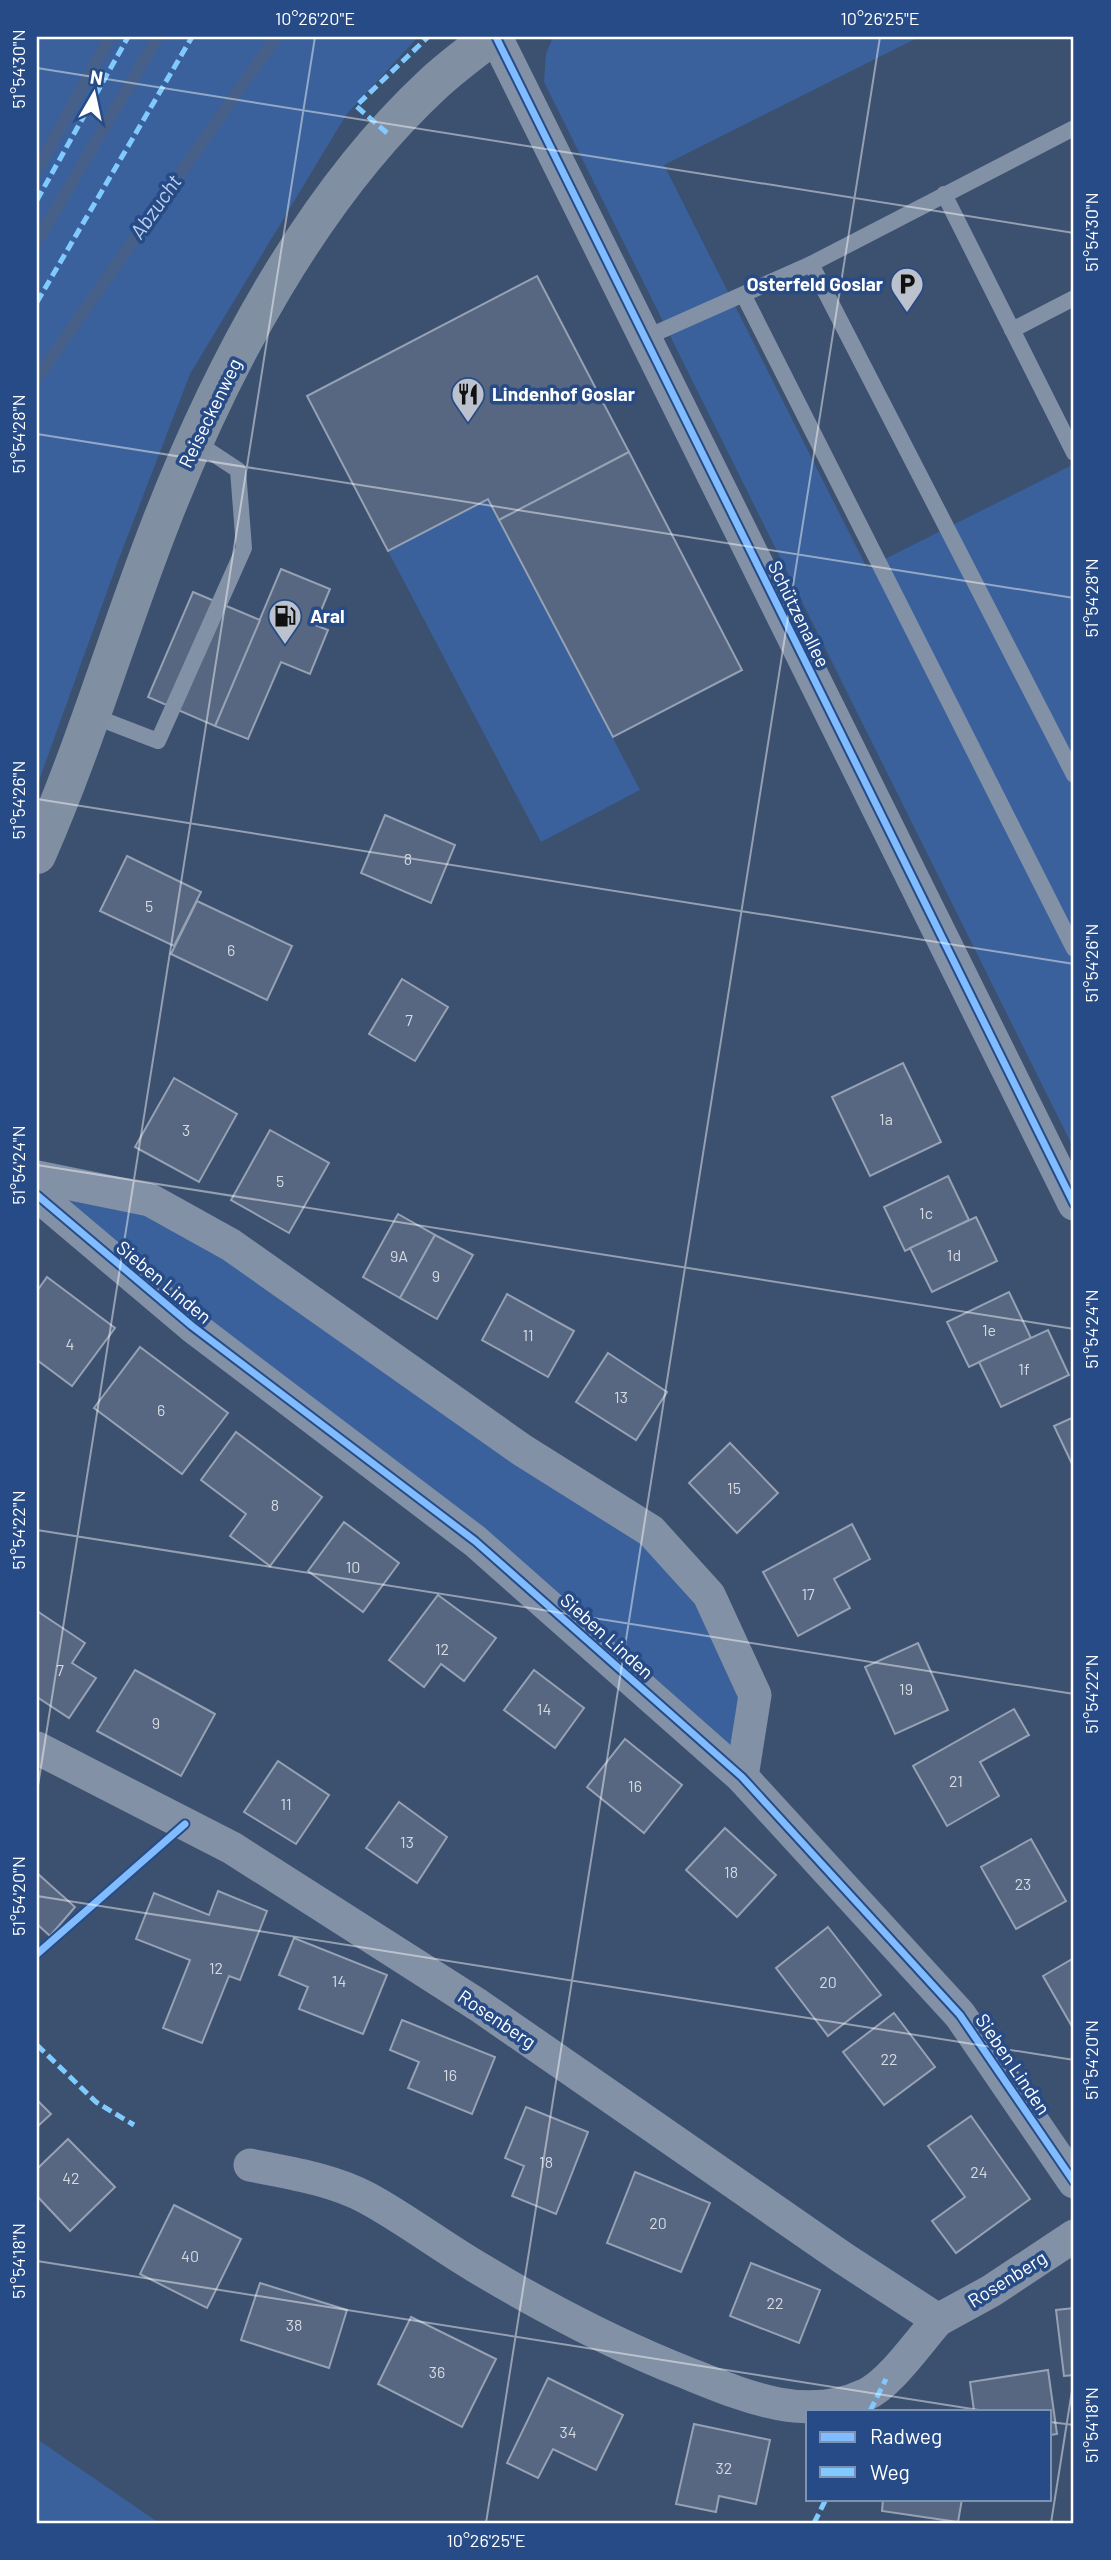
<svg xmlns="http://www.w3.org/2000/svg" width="1111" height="2560" viewBox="0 0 1111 2560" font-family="Barlow,sans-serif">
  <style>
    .green { fill: #3a619c }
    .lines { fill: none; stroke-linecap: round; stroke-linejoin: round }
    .stream { stroke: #46608a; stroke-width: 12 }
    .building { fill: #576781; stroke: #96a1b4; stroke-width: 2 }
    .service { stroke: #8391a6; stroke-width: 16 }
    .minor { stroke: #8391a6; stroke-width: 33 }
    .primary { stroke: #818fa3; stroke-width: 38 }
    .quiet { stroke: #80caff; stroke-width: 5; stroke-dasharray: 10 5; stroke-linecap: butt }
    .cycleway-casing { stroke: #264b86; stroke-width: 11 }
    .cycleway { stroke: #80bcff; stroke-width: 7 }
    .ticks { fill: none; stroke: #fff; stroke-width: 2; stroke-opacity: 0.45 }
    .labels { text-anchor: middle; stroke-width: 7; stroke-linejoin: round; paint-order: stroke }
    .number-label { font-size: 16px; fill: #d5d9e0 }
    .poi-label { font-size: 19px; font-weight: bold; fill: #fff; stroke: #264b86; text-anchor: start }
    .street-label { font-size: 19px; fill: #fff; stroke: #264b86 }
    .water-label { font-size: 21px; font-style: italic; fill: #bcd1f0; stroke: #264b86 }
    .neatline { fill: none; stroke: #fff; stroke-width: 2.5 }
    .ticks-label { font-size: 18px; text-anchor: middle; fill: #fff }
  </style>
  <rect width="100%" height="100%" fill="#3c5070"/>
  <!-- green -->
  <g class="green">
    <polygon points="37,37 418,37 346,115 190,374 118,561 37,786"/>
    <polygon points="553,37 919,37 664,165 867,568 1074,464 1074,1149 544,82 546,54"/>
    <polygon points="488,499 640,790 541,842 388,551"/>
    <polygon points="37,1195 150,1200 651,1531 755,1695 742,1777"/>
    <polygon points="37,2439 159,2523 37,2523"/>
  </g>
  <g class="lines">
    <!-- stream -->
    <g class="stream">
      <polyline points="37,170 110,37"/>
      <polyline points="37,241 158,37"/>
      <polyline points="37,378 276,37"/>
    </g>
  </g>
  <!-- building -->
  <g class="building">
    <polygon points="537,276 629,452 499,520 488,499 388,551 307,396"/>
    <polygon points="629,452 742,670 613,737 499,520"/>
    <polygon points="281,569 330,589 315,625 328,630 310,674 281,662 248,739 215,726"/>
    <polygon points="193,592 260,620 215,726 148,697"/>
    <polygon points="385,815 455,845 431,903 361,873"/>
    <polygon points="127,856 201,892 174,946 100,911"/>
    <polygon points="197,901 292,946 267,1000 171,954"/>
    <polygon points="402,979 448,1007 415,1061 369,1034"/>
    <polygon points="903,1063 941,1142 870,1176 832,1097"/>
    <polygon points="174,1078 237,1114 199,1182 135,1147"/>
    <polygon points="270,1130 329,1163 289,1233 231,1200"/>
    <polygon points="948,1176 969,1220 905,1251 884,1207"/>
    <polygon points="398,1214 435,1235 400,1298 363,1277"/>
    <polygon points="976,1217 997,1261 932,1292 910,1248"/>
    <polygon points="435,1235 473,1255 437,1319 400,1298"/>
    <polygon points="47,1277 115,1328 72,1386 37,1360 37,1291"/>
    <polygon points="1009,1292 1031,1338 969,1367 947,1322"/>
    <polygon points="507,1294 574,1331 548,1377 482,1340"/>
    <polygon points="1048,1330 1069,1375 1001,1407 979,1362"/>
    <polygon points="140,1347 228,1413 182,1474 94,1408"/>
    <polygon points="608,1353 667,1392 636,1440 576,1402"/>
    <polygon points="1074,1417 1074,1468 1054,1426"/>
    <polygon points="236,1432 322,1497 270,1566 230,1536 246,1514 201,1480"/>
    <polygon points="730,1443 778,1493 737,1533 689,1483"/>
    <polygon points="344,1522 399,1563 363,1612 308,1571"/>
    <polygon points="852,1524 870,1559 834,1579 850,1608 798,1636 763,1572"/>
    <polygon points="438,1595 496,1638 464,1681 441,1664 424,1687 389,1660"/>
    <polygon points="37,1611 85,1643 72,1663 96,1678 69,1718 37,1697"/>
    <polygon points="918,1643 948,1710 895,1734 865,1667"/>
    <polygon points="135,1670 215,1714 181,1776 97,1731"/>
    <polygon points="534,1670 584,1708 555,1748 504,1710"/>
    <polygon points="1014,1709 1029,1735 980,1762 999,1796 947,1826 913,1766"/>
    <polygon points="625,1739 682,1785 644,1833 587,1787"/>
    <polygon points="278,1761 329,1795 296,1844 244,1812"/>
    <polygon points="399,1802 447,1837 417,1883 366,1848"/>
    <polygon points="725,1828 776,1875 737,1917 686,1870"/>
    <polygon points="1031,1839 1066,1901 1016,1929 981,1867"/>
    <polygon points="37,1873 75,1907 50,1936 37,1924"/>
    <polygon points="218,1891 267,1911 240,1980 229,1976 202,2043 163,2028 190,1960 136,1939 154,1893 209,1915"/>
    <polygon points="828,1927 881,1995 828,2036 776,1968"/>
    <polygon points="294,1938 387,1975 363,2034 299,2009 308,1987 279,1975"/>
    <polygon points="1074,1958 1074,2030 1043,1976"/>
    <polygon points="894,2013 935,2067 884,2105 843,2052"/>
    <polygon points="402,2020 495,2057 472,2114 408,2088 419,2062 390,2050"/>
    <polygon points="37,2100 51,2114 37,2127"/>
    <polygon points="526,2107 588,2132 556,2214 512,2196 524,2166 505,2158"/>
    <polygon points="971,2116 1030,2199 956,2253 932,2221 965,2197 928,2146"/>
    <polygon points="68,2139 115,2187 70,2231 37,2196 37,2169"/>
    <polygon points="635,2172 710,2203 681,2272 607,2243"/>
    <polygon points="174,2205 241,2239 207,2308 140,2274"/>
    <polygon points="751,2263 820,2290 799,2343 730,2316"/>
    <polygon points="260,2283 347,2310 329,2368 241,2340"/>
    <polygon points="1074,2308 1074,2375 1064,2376 1056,2310"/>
    <polygon points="411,2317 496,2359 462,2427 378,2384"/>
    <polygon points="1048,2370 1057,2434 1050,2435 1050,2411 974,2411 970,2382"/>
    <polygon points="548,2378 623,2415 596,2470 553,2449 538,2478 507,2463"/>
    <polygon points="694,2424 770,2440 756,2504 719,2496 716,2512 676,2504"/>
    <polygon points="883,2499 962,2499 958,2522 882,2511"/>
  </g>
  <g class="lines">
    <!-- service -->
    <g class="service">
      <polyline points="944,194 1074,453"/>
      <polyline points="811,264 1074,775"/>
      <polyline points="744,296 1074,949"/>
      <polyline points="1012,330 1074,298"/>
      <polyline points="647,337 811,264 1074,128"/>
      <polyline points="93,716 158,741 244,548 238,470 194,441"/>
    </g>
    <!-- minor -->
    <g class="minor">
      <polyline points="496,37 1074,1204"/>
      <polyline points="37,1177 150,1200 231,1245 522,1450 651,1531 709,1595 755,1695 742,1777"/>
      <polyline points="37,1195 192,1326 475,1541 742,1777 960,2015 1074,2182"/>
      <polyline points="37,1748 232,1848 478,2005 843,2258 938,2320 991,2291 1074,2236"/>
      <path d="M250 2165C289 2173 332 2179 367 2198 404 2218 438 2244 475 2266 543 2307 613 2344 687 2373 744 2396 805 2423 865 2395 890 2384 919 2341 938 2320"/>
    </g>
    <!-- primary -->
    <path class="primary" d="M37 855C85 746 118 632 161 522 221 368 310 198 433 84 451 67 472 52 491 37"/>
    <!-- quiet -->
    <g class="quiet">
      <polyline points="387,133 356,106 428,37"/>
      <polyline points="37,200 128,37"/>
      <polyline points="37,302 192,37"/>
      <polyline points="37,2045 96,2102 134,2125"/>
      <polyline points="870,2411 886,2379"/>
      <polyline points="814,2523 826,2499"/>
    </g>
    <defs>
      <g id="cycleway">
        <polyline points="496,37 1074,1204"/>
        <polyline points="37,1195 192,1326 475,1541 742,1777 960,2015 1074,2182"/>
        <polyline points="37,1954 185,1824"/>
      </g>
    </defs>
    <!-- cycleway casing -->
    <use href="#cycleway" class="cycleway-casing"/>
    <!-- cycleway -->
    <use href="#cycleway" class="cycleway"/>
  </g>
  <!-- ticks -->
  <path class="ticks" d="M37 68 1074 233M37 434 1074 598M37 799 1074 964M37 1165 1074 1329M37 1530 1074 1694M37 1792 315 37M37 1896 1074 2060M37 2261 985 2411M1050 2422 1074 2425M486 2523 880 37M1051 2523 1074 2378"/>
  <!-- icons -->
  <defs>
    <symbol id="parking-pin" viewBox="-11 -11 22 30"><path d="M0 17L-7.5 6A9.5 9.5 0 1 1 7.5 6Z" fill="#bbc2cd" stroke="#264b86"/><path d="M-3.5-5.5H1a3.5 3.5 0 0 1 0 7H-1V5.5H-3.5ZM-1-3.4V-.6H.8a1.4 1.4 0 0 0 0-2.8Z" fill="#111"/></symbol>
    <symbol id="restaurant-pin" viewBox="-11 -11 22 30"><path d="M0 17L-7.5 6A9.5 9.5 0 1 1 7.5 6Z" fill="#bbc2cd" stroke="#264b86"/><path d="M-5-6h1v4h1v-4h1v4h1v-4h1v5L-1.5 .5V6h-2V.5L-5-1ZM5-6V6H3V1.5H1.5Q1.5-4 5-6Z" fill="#111"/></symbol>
    <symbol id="fuel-pin" viewBox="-11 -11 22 30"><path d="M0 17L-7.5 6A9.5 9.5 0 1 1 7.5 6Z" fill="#bbc2cd" stroke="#264b86"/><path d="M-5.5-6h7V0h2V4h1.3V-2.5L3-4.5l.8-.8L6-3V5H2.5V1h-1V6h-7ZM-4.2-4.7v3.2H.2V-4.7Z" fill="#111"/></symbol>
  </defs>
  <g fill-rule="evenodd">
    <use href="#parking-pin" x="888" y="265" width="38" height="52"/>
    <use href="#restaurant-pin" x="449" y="375" width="38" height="52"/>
    <use href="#fuel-pin" x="266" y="597" width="38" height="52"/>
  </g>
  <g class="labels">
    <!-- number labels -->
    <g class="number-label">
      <text x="408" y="865">8</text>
      <text x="149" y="912">5</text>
      <text x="231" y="956">6</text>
      <text x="409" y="1026">7</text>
      <text x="886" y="1125">1a</text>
      <text x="186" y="1136">3</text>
      <text x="280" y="1187">5</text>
      <text x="926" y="1219">1c</text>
      <text x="954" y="1261">1d</text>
      <text x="399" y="1262">9A</text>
      <text x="436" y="1282">9</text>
      <text x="989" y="1336">1e</text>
      <text x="528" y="1341">11</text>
      <text x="70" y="1350">4</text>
      <text x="1024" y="1375">1f</text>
      <text x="621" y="1403">13</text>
      <text x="161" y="1416">6</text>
      <text x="734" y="1494">15</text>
      <text x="275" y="1511">8</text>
      <text x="353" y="1573">10</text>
      <text x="808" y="1600">17</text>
      <text x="442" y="1655">12</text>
      <text x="60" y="1676">7</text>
      <text x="906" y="1695">19</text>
      <text x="544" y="1715">14</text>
      <text x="156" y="1729">9</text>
      <text x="956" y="1787">21</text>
      <text x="635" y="1792">16</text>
      <text x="286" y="1810">11</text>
      <text x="407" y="1848">13</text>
      <text x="731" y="1878">18</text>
      <text x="1023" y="1890">23</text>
      <text x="216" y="1974">12</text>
      <text x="339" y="1987">14</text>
      <text x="828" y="1988">20</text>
      <text x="889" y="2065">22</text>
      <text x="450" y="2081">16</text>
      <text x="546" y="2168">18</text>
      <text x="979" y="2178">24</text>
      <text x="71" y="2184">42</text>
      <text x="658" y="2229">20</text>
      <text x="190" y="2262">40</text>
      <text x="775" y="2309">22</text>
      <text x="294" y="2331">38</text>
      <text x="437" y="2378">36</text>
      <text x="568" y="2438">34</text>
      <text x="724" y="2474">32</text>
    </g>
    <!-- poi labels -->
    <g class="poi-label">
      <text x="883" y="291" text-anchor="end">Osterfeld Goslar</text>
      <text x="492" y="401">Lindenhof Goslar</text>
      <text x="310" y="623">Aral</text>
    </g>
    <!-- street labels -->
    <g class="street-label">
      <text transform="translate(210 413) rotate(-64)" y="7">Reiseckenweg</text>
      <text transform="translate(799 614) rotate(64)" y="7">Schützenallee</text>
      <text transform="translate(164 1282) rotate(40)" y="7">Sieben Linden</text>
      <text transform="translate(607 1636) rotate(42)" y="7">Sieben Linden</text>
      <text transform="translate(497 2019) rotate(34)" y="7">Rosenberg</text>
      <text transform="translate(1013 2064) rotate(56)" y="7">Sieben Linden</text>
      <text transform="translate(1007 2279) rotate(-32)" y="7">Rosenberg</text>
    </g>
    <!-- water labels -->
    <g class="water-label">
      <text transform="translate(156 207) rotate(-55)" y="7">Abzucht</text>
    </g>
  </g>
  <!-- border -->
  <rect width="1111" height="2560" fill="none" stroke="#264b86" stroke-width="77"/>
  <!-- legend -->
  <rect x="806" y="2410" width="245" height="91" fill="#264b86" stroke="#7d93b6" stroke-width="2"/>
  <rect x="820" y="2432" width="35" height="10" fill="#80bcff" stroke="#7d93b6" stroke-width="2"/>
  <text x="870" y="2444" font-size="21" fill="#ffffff">Radweg</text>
  <rect x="820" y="2467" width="35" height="10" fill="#80caff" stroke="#7d93b6" stroke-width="2"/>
  <text x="870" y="2480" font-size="21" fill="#ffffff">Weg</text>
  <!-- north arrow -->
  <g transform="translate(94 94) rotate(9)" stroke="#264b86" stroke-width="5" paint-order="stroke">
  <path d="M0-5L12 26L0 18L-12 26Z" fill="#ffffff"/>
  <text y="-10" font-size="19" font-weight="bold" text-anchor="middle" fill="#ffffff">N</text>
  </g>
  <rect x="38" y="38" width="1034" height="2484" class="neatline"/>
  <g class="ticks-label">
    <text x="315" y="25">10°26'20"E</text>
    <text x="880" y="25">10°26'25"E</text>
    <text transform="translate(19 69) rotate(-90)" y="6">51°54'30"N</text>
    <text transform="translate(1092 232) rotate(-90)" y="6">51°54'30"N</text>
    <text transform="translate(19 434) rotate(-90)" y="6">51°54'28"N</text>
    <text transform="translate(1092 598) rotate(-90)" y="6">51°54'28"N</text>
    <text transform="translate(19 800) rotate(-90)" y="6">51°54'26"N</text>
    <text transform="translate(1092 963) rotate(-90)" y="6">51°54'26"N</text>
    <text transform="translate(19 1165) rotate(-90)" y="6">51°54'24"N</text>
    <text transform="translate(1092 1329) rotate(-90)" y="6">51°54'24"N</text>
    <text transform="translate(19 1530) rotate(-90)" y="6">51°54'22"N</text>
    <text transform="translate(1092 1694) rotate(-90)" y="6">51°54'22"N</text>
    <text transform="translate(19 1896) rotate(-90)" y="6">51°54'20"N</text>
    <text transform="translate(1092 2060) rotate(-90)" y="6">51°54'20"N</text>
    <text transform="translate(19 2261) rotate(-90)" y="6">51°54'18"N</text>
    <text transform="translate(1092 2425) rotate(-90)" y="6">51°54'18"N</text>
    <text x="486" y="2547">10°26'25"E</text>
  </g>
</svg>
